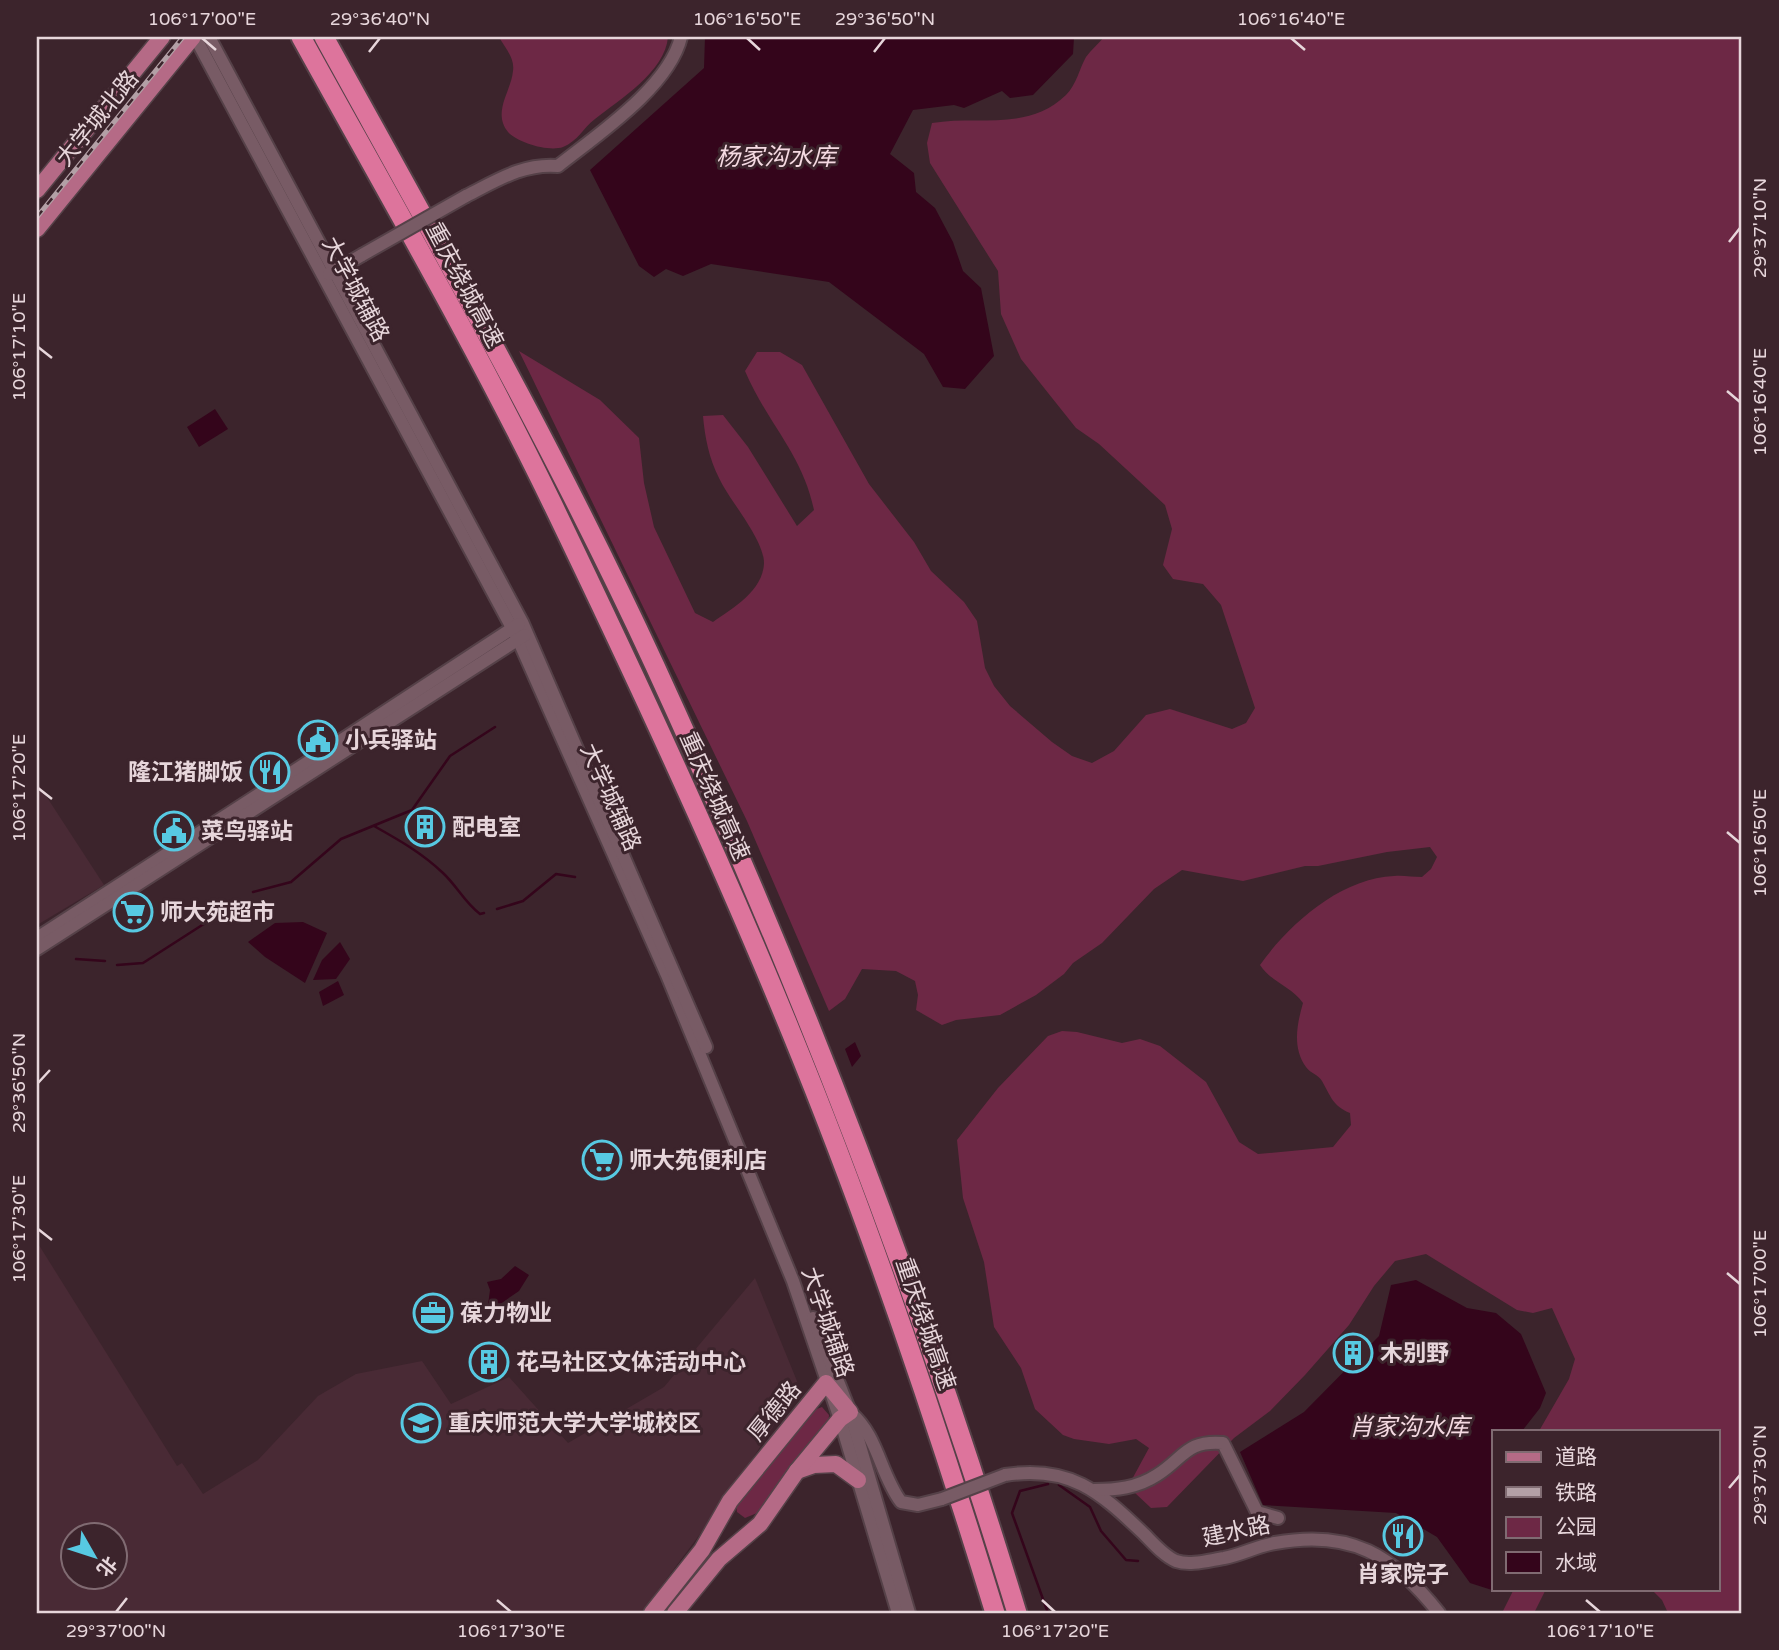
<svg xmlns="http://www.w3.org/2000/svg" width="1779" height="1650" viewBox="0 0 1779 1650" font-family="'Varela Round','Noto Sans SC',sans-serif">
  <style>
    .built { fill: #492a35; fill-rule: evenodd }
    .green { fill: #6d2845 }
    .water { fill: #34051b }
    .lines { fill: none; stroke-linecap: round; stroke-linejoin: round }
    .stream { stroke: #34051b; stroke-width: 2.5 }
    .minor-casing { stroke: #554148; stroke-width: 16 }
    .major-casing { stroke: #554148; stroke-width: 19 }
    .highway-casing { stroke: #554148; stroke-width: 23 }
    .minor { stroke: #785b65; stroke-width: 12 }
    .major { stroke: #b56a86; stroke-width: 16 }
    .highway { stroke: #dd749c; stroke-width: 19 }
    .rail-casing { stroke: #b3a0a6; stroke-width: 5 }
    .rail { stroke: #3c242c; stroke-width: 2.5; stroke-dasharray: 8; stroke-linecap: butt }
    .minor-bridge-casing { stroke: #554148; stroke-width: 16; stroke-linecap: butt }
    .minor-bridge { stroke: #785b65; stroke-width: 12 }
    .ticks { fill: none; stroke: #e7d6db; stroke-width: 2.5 }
    .labels { text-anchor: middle; stroke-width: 6; stroke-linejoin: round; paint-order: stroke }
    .street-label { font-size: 23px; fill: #e7d6db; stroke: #3c242c }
    .poi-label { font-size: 23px; font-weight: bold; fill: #e7d6db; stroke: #3c242c; text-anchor: start }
    .water-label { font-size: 24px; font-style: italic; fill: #f5dae2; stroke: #3c242c }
    .neatline { fill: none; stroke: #e7d6db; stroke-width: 2.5 }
    .ticks-label { font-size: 18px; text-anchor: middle; fill: #e7d6db }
  </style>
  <rect width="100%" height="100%" fill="#3c242c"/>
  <!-- built -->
  <g class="built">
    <polygon points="37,782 104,885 37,925"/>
    <path d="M37 1242 177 1466 182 1463 203 1494 258 1460 318 1396 356 1374 422 1361 451 1404 509 1377 568 1443 664 1387 755 1278 799 1386 730 1494 641 1613H37ZM74 1534H116V1576H74Z"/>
  </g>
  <!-- green -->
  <g class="green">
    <path d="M499 37H668C665 72 620 99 595 119 583 128 578 141 563 147 549 152 518 143 508 132 492 112 511 92 513 71 515 58 505 48 499 37Z"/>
    <path d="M1104 37H1742V1613H1668L1662 1600 1651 1589H1718V1431H1539L1569 1379 1575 1359 1552 1308 1533 1313 1517 1310 1426 1254 1395 1261 1374 1286 1349 1325 1305 1375 1270 1411 1234 1438 1167 1507 1151 1508 1134 1492 1130 1483 1149 1448 1136 1439 1109 1444 1074 1439 1063 1435 1035 1409 1021 1368 994 1327 984 1262 963 1198 957 1140 998 1088 1048 1036 1062 1031 1077 1032 1122 1043 1140 1039 1160 1046 1206 1082 1239 1142 1258 1154 1333 1147 1351 1125 1350 1113C1333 1106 1331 1097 1322 1081 1319 1075 1310 1073 1306 1067 1292 1048 1297 1024 1303 1003 1291 986 1272 983 1260 965 1289 924 1341 878 1394 876 1403 875 1412 877 1422 877L1431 869 1437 857 1430 847 1387 852 1318 866H1305L1243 881 1182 870 1154 889 1102 943 1073 963 1064 974 1036 995 1000 1015 956 1020 942 1025 916 1010 918 995 915 981 896 971 862 969 845 999 829 1011 747 821 519 351 600 400 639 438 644 483 654 527 695 613 713 622C733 608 763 591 764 563 764 539 729 500 719 478 709 458 705 438 703 416L723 415 748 447 797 526 814 510C802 453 767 423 745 371L757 352H780L802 365 869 484 914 542 931 571 964 602 977 621 985 668 994 686 1010 706 1052 742 1072 756 1092 763 1114 751 1146 715 1170 709 1232 729 1246 723 1255 708 1221 605 1203 584 1173 579 1163 565 1172 529 1165 505 1099 444 1076 428 1021 359 1001 314 998 271 930 163 927 143 932 123C978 115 1028 132 1066 95 1077 84 1079 69 1086 57 1091 50 1099 43 1104 37Z"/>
    <polygon points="822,1407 829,1415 828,1426 757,1513 745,1518 737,1512 736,1503 814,1410"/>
    <polygon points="1514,1589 1546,1589 1534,1613 1502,1613"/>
  </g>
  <!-- water -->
  <g class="water">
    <polygon points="705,37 1074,37 1073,54 1033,95 1010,98 1002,91 964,108 954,105 913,110 890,154 914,173 916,192 935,208 953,242 963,271 981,288 994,356 965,389 943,387 924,354 829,282 711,264 683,276 666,269 654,277 639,266 590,170 704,68"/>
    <polygon points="215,409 228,429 199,447 187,427"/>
    <polygon points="303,922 327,933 305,983 265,957 248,942 275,923"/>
    <polygon points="340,942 350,959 336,979 313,980 322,960"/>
    <polygon points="338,981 344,995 323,1006 319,992"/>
    <polygon points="855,1042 861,1056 852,1067 845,1049"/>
    <polygon points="515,1266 529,1275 519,1291 493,1309 488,1305 490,1290 487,1282 501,1279"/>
    <polygon points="1416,1280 1467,1308 1496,1313 1521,1334 1546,1393 1540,1408 1522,1431 1494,1431 1494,1589 1499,1589 1495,1591 1470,1583 1437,1537 1396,1513 1263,1505 1240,1452 1304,1412 1379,1336 1391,1285"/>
  </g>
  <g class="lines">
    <!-- stream -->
    <g class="stream">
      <path d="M374 826C399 840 422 853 443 873 457 886 465 903 480 914L484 913"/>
      <polyline points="253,892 291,882 341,839 412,810 450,756 495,727"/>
      <polyline points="497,909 523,901 556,874 575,877"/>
      <polyline points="76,959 105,961"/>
      <polyline points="117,965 143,963 224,911"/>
      <polyline points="1048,1484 1020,1491 1012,1513 1048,1613"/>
      <polyline points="1059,1485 1090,1507 1101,1531 1126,1560 1138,1561"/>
    </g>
    <defs>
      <g id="minor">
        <polyline points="195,37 518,639 667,975 793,1281 840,1419 898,1613"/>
        <polyline points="209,37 522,622 706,1047"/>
        <path d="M466 196C496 181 523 163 558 166 597 135 669 87 681 37"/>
        <polyline points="329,274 362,255"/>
        <polyline points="282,779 519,624"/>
        <polyline points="37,938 264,791"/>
        <polyline points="37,949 525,635"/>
        <polyline points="813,1318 850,1412 909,1613"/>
        <path d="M851 1413C878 1436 880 1474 901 1502L918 1505 942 1499"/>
        <path d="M1005 1475C1070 1465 1099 1491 1144 1534 1153 1543 1164 1556 1176 1561 1190 1566 1210 1560 1224 1558 1241 1555 1257 1546 1275 1543 1351 1529 1393 1555 1439 1613"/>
        <path d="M1094 1490C1116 1490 1137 1488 1157 1475 1184 1458 1186 1440 1223 1443L1257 1512 1278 1518"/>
      </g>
      <g id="major">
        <polyline points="37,190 162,37"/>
        <polyline points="37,229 193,37"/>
        <polyline points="797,1471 814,1465 836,1464 858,1480"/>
        <polyline points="652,1613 702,1550 730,1501 826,1383 850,1412 840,1419 797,1471 760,1524 719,1559 675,1613"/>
      </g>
      <g id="highway">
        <path d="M301 37C386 191 475 344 552 503 636 677 718 853 791 1032 869 1222 935 1417 995 1613"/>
        <path d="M324 37C438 244 556 451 655 666 796 973 919 1290 1017 1613"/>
      </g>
    </defs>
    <!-- minor casing -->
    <use href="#minor" class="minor-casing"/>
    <!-- major casing -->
    <use href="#major" class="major-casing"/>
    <!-- highway casing -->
    <use href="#highway" class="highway-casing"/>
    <!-- minor -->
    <use href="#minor" class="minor"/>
    <!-- major -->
    <use href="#major" class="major"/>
    <!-- highway -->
    <use href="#highway" class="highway"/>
    <defs>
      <polyline id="rail" points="37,217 183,37"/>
    </defs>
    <!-- rail casing -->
    <use href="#rail" class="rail-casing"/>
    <!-- rail -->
    <use href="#rail" class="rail"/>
    <defs>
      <g id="minor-bridge">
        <polyline points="362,255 466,196"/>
        <polyline points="942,1499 1005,1475"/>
      </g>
    </defs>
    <!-- minor-bridge casing -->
    <use href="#minor-bridge" class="minor-bridge-casing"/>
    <!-- minor-bridge -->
    <use href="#minor-bridge" class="minor-bridge"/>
  </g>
  <!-- ticks -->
  <path class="ticks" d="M202 38 216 50M747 38 760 50M1291 38 1305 50M369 52 380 38M874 52 885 38M1729 242 1740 228M38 347 52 358M1727 391 1740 402M38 788 52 799M1727 832 1740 843M38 1083 50 1070M38 1229 52 1240M1727 1273 1740 1284M1729 1488 1740 1475M497 1600 511 1612M1042 1600 1055 1612M1586 1600 1600 1612M116 1612 127 1598"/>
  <!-- icons -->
  <defs>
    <symbol id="civic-ring" viewBox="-11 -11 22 22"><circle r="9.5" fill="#3c242c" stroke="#57c9e2" stroke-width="1.5"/><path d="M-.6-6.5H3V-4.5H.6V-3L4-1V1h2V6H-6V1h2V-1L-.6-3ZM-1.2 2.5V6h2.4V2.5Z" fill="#57c9e2"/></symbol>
    <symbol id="restaurant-ring" viewBox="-11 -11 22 22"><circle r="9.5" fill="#3c242c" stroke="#57c9e2" stroke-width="1.5"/><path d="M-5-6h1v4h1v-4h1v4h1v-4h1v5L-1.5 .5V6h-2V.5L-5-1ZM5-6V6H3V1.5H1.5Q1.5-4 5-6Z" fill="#57c9e2"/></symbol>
    <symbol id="building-ring" viewBox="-11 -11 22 22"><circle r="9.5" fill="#3c242c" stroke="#57c9e2" stroke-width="1.5"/><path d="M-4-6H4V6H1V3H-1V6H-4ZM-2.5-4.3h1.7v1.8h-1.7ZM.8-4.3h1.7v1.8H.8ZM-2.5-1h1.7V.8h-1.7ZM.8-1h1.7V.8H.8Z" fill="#57c9e2"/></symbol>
    <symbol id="supermarket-ring" viewBox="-11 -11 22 22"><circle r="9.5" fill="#3c242c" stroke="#57c9e2" stroke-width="1.5"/><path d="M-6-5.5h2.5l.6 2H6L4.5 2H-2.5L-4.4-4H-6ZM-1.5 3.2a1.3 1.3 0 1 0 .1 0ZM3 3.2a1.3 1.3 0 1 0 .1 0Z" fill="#57c9e2"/></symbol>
    <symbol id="office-ring" viewBox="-11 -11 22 22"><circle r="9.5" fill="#3c242c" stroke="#57c9e2" stroke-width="1.5"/><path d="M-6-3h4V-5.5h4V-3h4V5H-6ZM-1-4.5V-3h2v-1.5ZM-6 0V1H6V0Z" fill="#57c9e2"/></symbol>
    <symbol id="university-ring" viewBox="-11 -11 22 22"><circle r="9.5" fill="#3c242c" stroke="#57c9e2" stroke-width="1.5"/><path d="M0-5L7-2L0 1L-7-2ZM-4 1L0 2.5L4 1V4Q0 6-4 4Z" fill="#57c9e2"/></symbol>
  </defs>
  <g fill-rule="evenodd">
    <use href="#civic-ring" x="296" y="718" width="44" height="44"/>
    <use href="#restaurant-ring" x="248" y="750" width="44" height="44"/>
    <use href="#building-ring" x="403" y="805" width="44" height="44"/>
    <use href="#civic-ring" x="152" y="809" width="44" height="44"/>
    <use href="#supermarket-ring" x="111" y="890" width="44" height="44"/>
    <use href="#supermarket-ring" x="580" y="1138" width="44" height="44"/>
    <use href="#office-ring" x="411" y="1291" width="44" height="44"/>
    <use href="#building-ring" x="1331" y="1331" width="44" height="44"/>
    <use href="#building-ring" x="467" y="1340" width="44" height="44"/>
    <use href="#university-ring" x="399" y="1401" width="44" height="44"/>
    <use href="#restaurant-ring" x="1381" y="1514" width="44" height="44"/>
  </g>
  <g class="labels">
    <!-- street labels -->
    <g class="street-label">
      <text transform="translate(97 118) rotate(-51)" y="8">大学城北路</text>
      <text transform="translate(465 285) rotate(62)" y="8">重庆绕城高速</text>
      <text transform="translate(356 289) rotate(62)" y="8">大学城辅路</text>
      <text transform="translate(715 796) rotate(66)" y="8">重庆绕城高速</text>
      <text transform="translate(611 797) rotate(66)" y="8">大学城辅路</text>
      <text transform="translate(828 1322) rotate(71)" y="8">大学城辅路</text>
      <text transform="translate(926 1324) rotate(71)" y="8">重庆绕城高速</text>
      <text transform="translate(774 1411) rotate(-51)" y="8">厚德路</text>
      <text transform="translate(1236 1531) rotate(-12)" y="8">建水路</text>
    </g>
    <!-- poi labels -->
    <g class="poi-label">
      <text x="345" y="748">小兵驿站</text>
      <text x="243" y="780" text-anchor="end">隆江猪脚饭</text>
      <text x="452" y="835">配电室</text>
      <text x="201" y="839">菜鸟驿站</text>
      <text x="160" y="920">师大苑超市</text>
      <text x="629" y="1168">师大苑便利店</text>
      <text x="460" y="1321">葆力物业</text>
      <text x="1380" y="1361">木别野</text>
      <text x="516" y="1370">花马社区文体活动中心</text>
      <text x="448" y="1431">重庆师范大学大学城校区</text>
      <text x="1403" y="1582" text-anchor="middle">肖家院子</text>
    </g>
    <!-- water labels -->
    <g class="water-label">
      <text x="776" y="165">杨家沟水库</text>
      <text x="1409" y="1435">肖家沟水库</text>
    </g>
  </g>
  <!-- border -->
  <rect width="1779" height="1650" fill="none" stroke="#3c242c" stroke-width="77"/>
  <!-- legend -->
  <rect x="1492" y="1430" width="228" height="161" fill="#3c242c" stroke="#806b72" stroke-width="2"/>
  <rect x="1506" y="1452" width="35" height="10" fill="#b56a86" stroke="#806b72" stroke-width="2"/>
  <text x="1555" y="1464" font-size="21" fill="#e7d6db">道路</text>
  <rect x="1506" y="1487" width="35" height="10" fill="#b3a0a6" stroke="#806b72" stroke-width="2"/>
  <text x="1555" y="1500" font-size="21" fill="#e7d6db">铁路</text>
  <rect x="1506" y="1517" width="35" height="21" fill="#6d2845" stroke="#806b72" stroke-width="2"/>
  <text x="1555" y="1534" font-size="21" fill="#e7d6db">公园</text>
  <rect x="1506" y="1552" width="35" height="21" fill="#34051b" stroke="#806b72" stroke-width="2"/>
  <text x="1555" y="1570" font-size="21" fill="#e7d6db">水域</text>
  <!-- north arrow -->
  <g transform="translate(94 1556) rotate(129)"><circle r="33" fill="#3c242c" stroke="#806b72" stroke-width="2"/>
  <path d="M0-5L12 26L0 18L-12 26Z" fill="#57c9e2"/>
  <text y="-10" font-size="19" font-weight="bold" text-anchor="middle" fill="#e7d6db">北</text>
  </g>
  <rect x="38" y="38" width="1702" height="1574" class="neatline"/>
  <g class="ticks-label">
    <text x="202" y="25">106°17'00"E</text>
    <text x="380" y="25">29°36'40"N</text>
    <text x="747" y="25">106°16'50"E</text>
    <text x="885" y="25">29°36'50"N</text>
    <text x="1291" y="25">106°16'40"E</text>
    <text transform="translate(1760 228) rotate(-90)" y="6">29°37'10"N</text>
    <text transform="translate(19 347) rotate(-90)" y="6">106°17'10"E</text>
    <text transform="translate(1760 402) rotate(-90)" y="6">106°16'40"E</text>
    <text transform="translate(19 788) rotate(-90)" y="6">106°17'20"E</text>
    <text transform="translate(1760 843) rotate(-90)" y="6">106°16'50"E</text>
    <text transform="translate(19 1083) rotate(-90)" y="6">29°36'50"N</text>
    <text transform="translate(19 1229) rotate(-90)" y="6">106°17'30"E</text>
    <text transform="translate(1760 1284) rotate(-90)" y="6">106°17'00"E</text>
    <text transform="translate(1760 1475) rotate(-90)" y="6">29°37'30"N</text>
    <text x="116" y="1637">29°37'00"N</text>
    <text x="511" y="1637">106°17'30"E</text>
    <text x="1055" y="1637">106°17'20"E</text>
    <text x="1600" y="1637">106°17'10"E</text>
  </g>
</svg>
